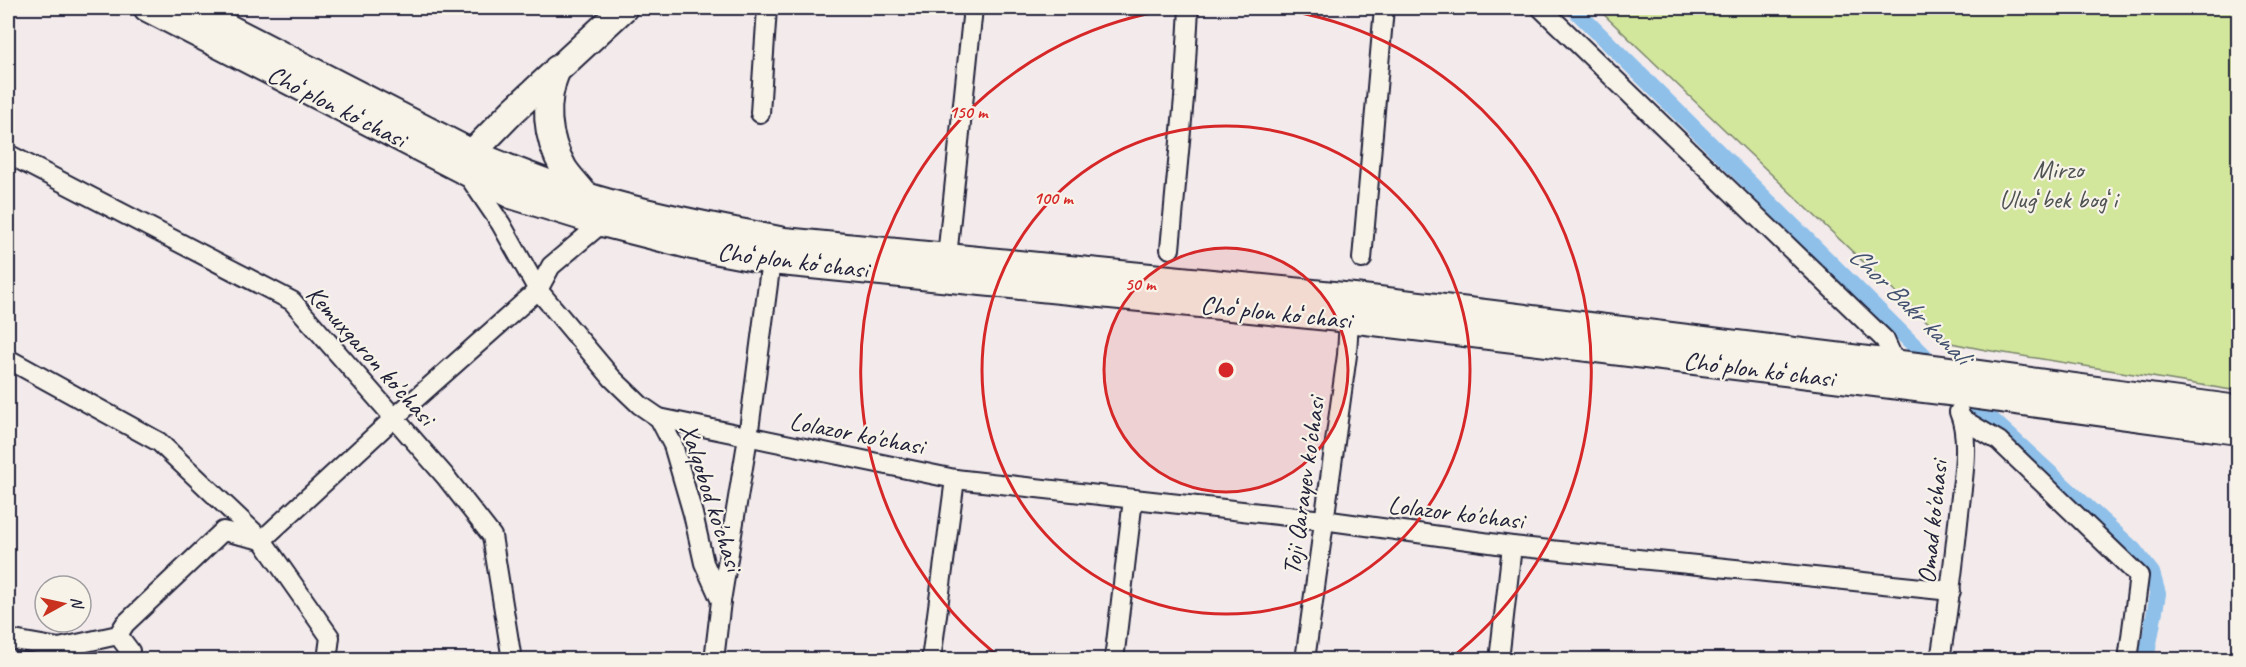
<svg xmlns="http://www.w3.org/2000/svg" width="2246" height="667" viewBox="0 0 2246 667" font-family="Caveat,sans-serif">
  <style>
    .green { fill: #d2e79c; stroke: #7a846c; stroke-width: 1.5 }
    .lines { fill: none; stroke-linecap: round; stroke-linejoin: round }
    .canal { stroke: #8ec0ea; stroke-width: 16 }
    .minor-casing { stroke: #22223b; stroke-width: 22 }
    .secondary-casing { stroke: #22223b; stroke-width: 30 }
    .minor { stroke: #f7f3e8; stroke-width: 18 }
    .secondary { stroke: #f7f3e8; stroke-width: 26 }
    .ring { fill: none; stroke: #d62828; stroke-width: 3 }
    .labels { text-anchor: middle; stroke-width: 4.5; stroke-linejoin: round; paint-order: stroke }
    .street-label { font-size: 26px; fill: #22223b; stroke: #f7f3e8 }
    .park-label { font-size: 26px; fill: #4e5353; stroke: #f7f3e8 }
    .water-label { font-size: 27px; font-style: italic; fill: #425170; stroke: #f7f3e8 }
    .centre { fill: #d62828; stroke: #f7f3e8; stroke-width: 3 }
    .ring-label { font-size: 18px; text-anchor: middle; font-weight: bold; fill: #d62828; stroke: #f7f3e8; stroke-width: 4.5; stroke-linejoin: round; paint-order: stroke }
  </style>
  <rect width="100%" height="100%" fill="#f2eaeb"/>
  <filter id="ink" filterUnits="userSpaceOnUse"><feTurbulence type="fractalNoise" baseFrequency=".0167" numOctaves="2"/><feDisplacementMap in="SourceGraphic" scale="12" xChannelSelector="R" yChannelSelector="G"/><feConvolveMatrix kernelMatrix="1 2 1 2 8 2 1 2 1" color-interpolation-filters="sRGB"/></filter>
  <g filter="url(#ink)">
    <!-- green -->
    <polygon class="green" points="1597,8 2238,8 2238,391 1986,350 1951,343 1900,297"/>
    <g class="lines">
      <!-- canal -->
      <g class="canal">
        <polyline points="1573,8 1938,369"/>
        <polyline points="1963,393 2134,550 2152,573 2158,594 2146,660"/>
      </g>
      <defs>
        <g id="minor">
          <polyline points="1541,8 1885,340 1895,363"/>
          <polyline points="760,113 767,8"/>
          <polyline points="8,154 292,301 445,476 492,536 512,660"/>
          <polyline points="467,174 501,224 538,290 612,378 640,405 659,418 673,445 693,514 704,563 721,601 714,660"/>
          <polyline points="1170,249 1184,98 1189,8"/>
          <polyline points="947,257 973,8"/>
          <polyline points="1362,259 1384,8"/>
          <polyline points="8,359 159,442 262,540 330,637 327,660"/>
          <polyline points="659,418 955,479 1323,520 1512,546 1951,591"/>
          <polyline points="1962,419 1999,441 2139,576 2128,660"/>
          <polyline points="721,601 748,437 771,261"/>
          <polyline points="118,635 130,651 128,660"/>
          <polyline points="8,639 59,648 118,635 125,624 223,531 262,540 394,418 538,290 551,266 602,223"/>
          <polyline points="931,660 955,479"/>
          <polyline points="1114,660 1133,499"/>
          <polyline points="1305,660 1347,355 1349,319"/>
          <polyline points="1499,660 1512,546"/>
          <path d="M1940 660C1948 611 1954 562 1959 513 1962 484 1971 439 1959 412"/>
        </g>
        <g id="secondary">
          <polyline points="147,8 511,195 602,223 692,246 771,261 1349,319 1949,392 2238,431"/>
          <path d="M190 8 472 153C517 172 563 190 610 203 667 219 726 229 784 241L1354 297 1941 369 2238 409"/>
          <path d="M557 69C543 103 546 137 564 169 570 178 579 187 585 195"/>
          <polyline points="468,168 472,153 513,111 624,8"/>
        </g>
      </defs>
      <!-- minor casing -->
      <use href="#minor" class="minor-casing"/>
      <!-- secondary casing -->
      <use href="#secondary" class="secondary-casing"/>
      <!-- minor -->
      <use href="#minor" class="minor"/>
      <!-- secondary -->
      <use href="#secondary" class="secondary"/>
    </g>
  </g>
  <!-- distance rings -->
  <circle cx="1226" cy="370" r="122" fill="#d62828" fill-opacity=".12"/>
  <g class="ring">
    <circle cx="1226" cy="370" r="122"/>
    <circle cx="1226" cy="370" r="244"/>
    <path d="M1001 658A365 365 0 0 1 1182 8M1270 8A365 365 0 0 1 1451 658"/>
  </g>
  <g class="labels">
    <!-- street labels -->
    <g class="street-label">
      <text transform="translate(337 106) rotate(27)" y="9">Choʻplon koʻchasi</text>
      <text transform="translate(793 260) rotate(7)" y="9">Choʻplon koʻchasi</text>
      <text transform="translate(1276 312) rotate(6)" y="9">Choʻplon koʻchasi</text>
      <text transform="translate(371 355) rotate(48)" y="9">Kemuxgaron ko'chasi</text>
      <text transform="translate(1759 369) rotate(7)" y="9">Choʻplon koʻchasi</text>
      <text transform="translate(857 433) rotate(11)" y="9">Lolazor ko'chasi</text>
      <text transform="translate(1303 486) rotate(-82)" y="9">Toji Qarayev ko'chasi</text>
      <text transform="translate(712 497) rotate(72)" y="9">Xalqobod ko'chasi</text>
      <text transform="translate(1456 512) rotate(7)" y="9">Lolazor ko'chasi</text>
      <text transform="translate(1932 522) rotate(-84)" y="9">Omad ko'chasi</text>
    </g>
    <!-- park labels -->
    <g class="park-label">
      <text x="2058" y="178">Mirzo<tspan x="2058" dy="30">Ulugʻbek bogʻi</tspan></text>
    </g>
    <!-- water labels -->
    <g class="water-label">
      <text transform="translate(1910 305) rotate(44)" y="9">Chor Bakr kanali</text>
    </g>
  </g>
  <circle cx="1226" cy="370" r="9" class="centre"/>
  <g class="ring-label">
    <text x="968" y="118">150 m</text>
    <text x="1053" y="204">100 m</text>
    <text x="1140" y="290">50 m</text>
  </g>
  <!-- margin -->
  <rect width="2246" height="667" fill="none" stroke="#f7f3e8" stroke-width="30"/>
  <rect x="15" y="15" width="2216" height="637" fill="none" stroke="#22223b" stroke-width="2" filter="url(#ink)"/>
  <!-- north arrow -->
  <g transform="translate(63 604) rotate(82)"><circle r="28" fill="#f7f3e8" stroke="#a29fa3" stroke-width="1.5"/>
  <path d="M0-4.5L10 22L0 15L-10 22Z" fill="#c8321e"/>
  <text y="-9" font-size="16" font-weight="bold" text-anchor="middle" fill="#22223b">N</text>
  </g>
</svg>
